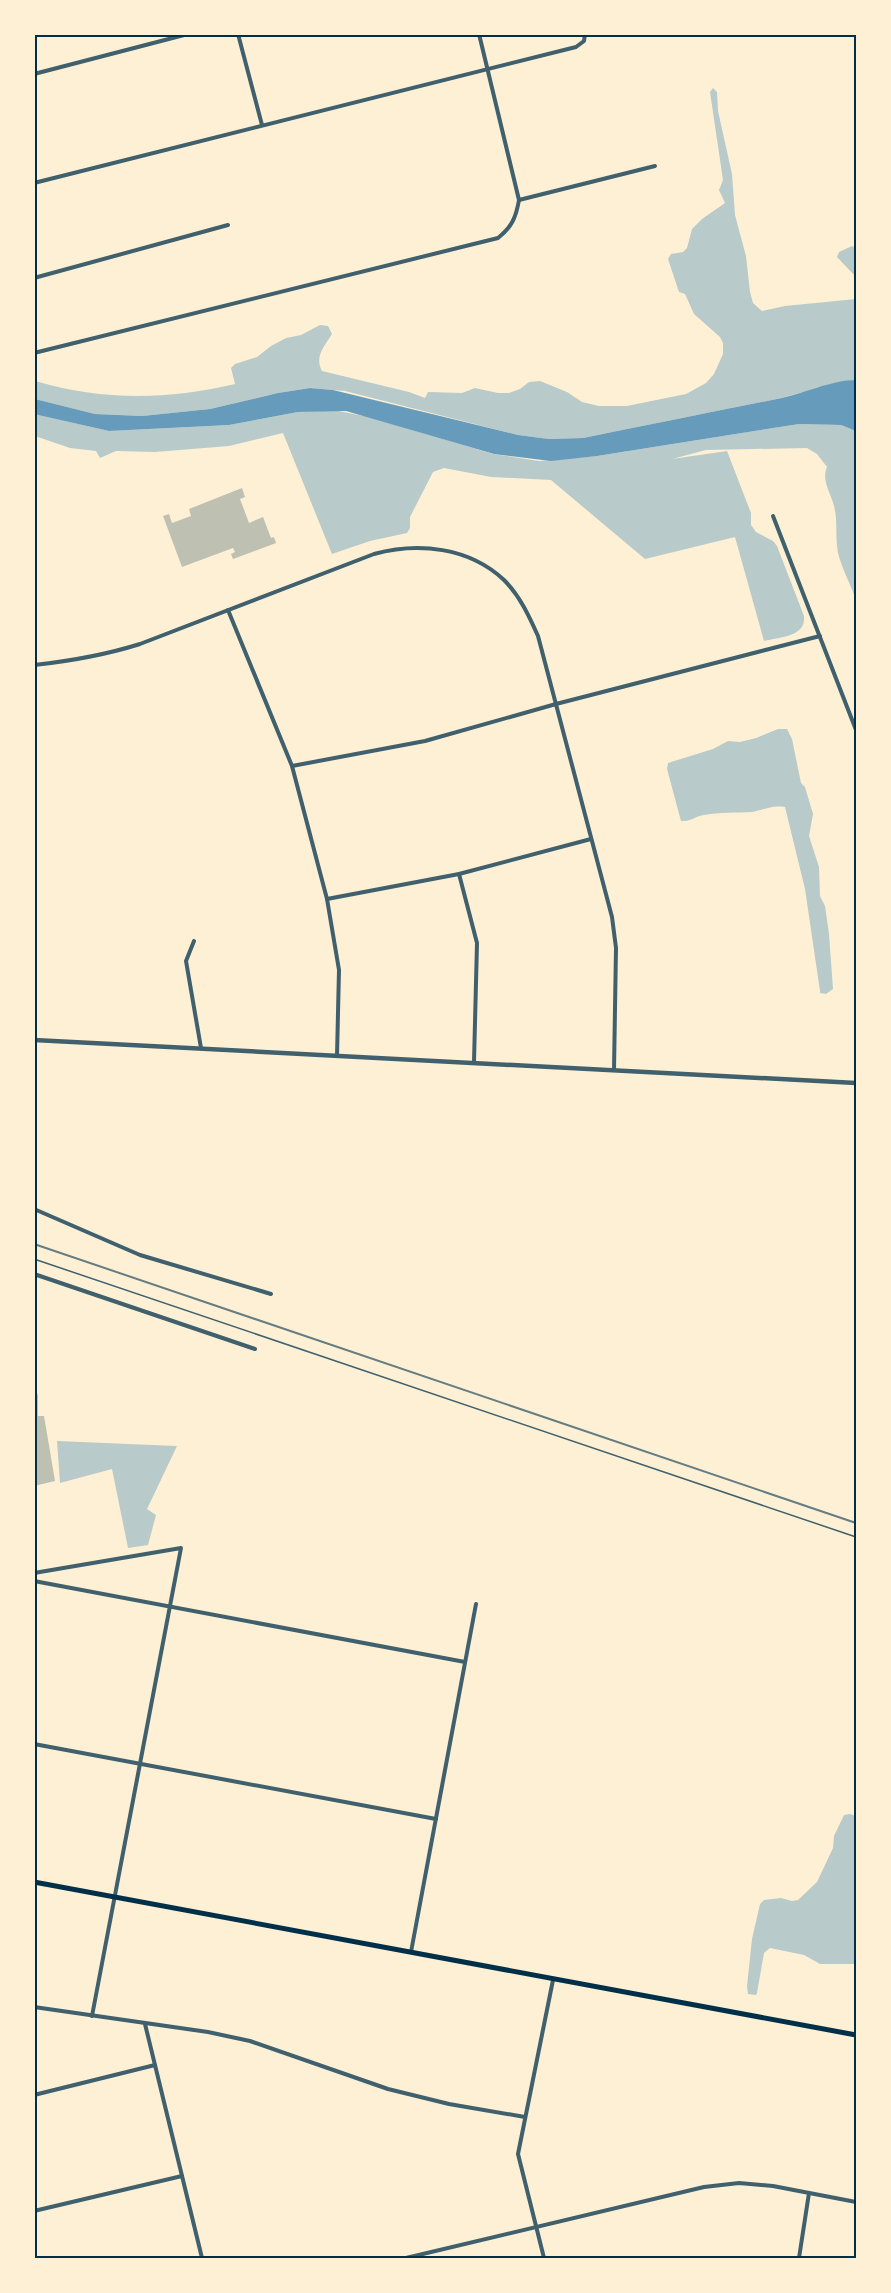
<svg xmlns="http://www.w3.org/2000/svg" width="891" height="2293" viewBox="0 0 891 2293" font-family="Commissioner,sans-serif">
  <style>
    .green { fill: #b9caca }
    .water { fill: #669bbc }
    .building { fill: #bec0b2 }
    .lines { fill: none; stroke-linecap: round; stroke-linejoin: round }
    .service { stroke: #3f606c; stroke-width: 1.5 }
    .minor { stroke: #3f606c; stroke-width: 4 }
    .tertiary { stroke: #3f606c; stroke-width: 4.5 }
    .secondary { stroke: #003049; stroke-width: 5 }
    .rail { stroke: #657d81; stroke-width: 2 }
    .neatline { fill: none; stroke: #003049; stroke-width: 2 }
  </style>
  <rect width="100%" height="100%" fill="#fdf0d5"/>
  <!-- green -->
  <g class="green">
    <path d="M713 88 717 92 718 111 732 174 735 215 746 256 750 292 753 303 762 311 785 306 856 299V380C829 382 803 393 777 399 712 412 648 425 583 438L549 439 518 435 345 391 310 388 278 393 210 409 142 416 95 414 35 399V381C103 401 166 400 235 384L231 368 235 364 257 357 271 346 286 338 301 335 320 325 328 326 332 334C325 346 314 356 322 371L409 392 425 398 428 392 462 393 475 388 498 393H509L520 389 529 382 540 381 567 392 582 402 599 406H627L686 394 706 383 714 374 723 354V343L720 337 694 314 685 294 679 292 668 259 671 254 683 252 687 248 692 229 702 219 725 203 719 190 723 180 710 92Z"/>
    <polygon points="852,246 856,248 856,277 837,257 839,252"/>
    <path d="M333 410 369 417 493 454 539 461 597 456 799 424 841 425 856 431V600C851 585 842 569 838 553 835 537 838 521 834 506 831 493 821 481 827 467L817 454 807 448 706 450 672 459 727 451 751 513V525L756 532 773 541 777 546 804 616C806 637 780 637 764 641L735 537 645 559 551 480 491 477 444 468 433 472 410 517V528L407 533 370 541 332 554 283 433 229 446 155 452 116 451 100 458 96 451 70 448 35 436V414L109 431 229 425 298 412Z"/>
    <path d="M778 729H787L792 739 801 783 805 787 813 814 809 836 819 867 820 896 825 906 829 934 833 989 826 994 820 993V991L805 889 785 807C771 805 764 810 752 812 736 813 720 812 704 815 696 816 690 822 681 821L667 769 668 763 713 749 728 741 740 742 756 738Z"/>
    <polygon points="57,1441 177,1446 147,1509 156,1515 148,1545 128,1548 112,1469 60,1483"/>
    <polygon points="850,1814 856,1816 856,1964 820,1964 804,1955 770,1948 764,1953 757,1993 756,1995 748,1994 747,1986 752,1939 760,1904 764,1900 781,1898 792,1901 798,1900 817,1882 833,1848 834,1836 844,1815"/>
  </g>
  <!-- water -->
  <path class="water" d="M856 380V431L841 425 799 424 597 456 551 461 494 454 346 411 298 412 229 425 109 431 34 414 35 399 95 414 142 416 210 409 278 393 310 388 333 390 518 435 549 439 583 438C648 425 712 412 777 399 802 394 832 380 856 380Z"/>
  <!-- building -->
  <g class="building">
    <polygon points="242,488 245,497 240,499 249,523 263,517 271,538 274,537 276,543 233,559 231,554 235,552 233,548 182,567 163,516 169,514 172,523 191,516 189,509"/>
    <polygon points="34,1381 38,1396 38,1416 44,1416 55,1481 34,1486"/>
  </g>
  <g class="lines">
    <!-- service -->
    <polyline class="service" points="34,1259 856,1537"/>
    <!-- minor -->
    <g class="minor">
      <polyline points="238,34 262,125"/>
      <polyline points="34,74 188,34"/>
      <polyline points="34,183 576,47 584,41 585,34"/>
      <polyline points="519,200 655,166"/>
      <polyline points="34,278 228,225"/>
      <path d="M34 353 498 238C512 227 516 217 519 200L479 34"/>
      <polyline points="773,516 856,730"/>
      <polyline points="228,610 292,766 327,899 339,970 337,1056"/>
      <path d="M34 665C71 661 105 655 140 644L374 554C418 542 469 547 504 580 520 596 529 616 538 636L612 917 616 948 614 1070"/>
      <polyline points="292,766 425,741 556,704 820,636"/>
      <polyline points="459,874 477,943 474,1062"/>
      <polyline points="327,899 459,874 591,839"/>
      <polyline points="194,941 186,961 201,1048"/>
      <polyline points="34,1209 140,1255 271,1294"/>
      <polyline points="34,1274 255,1349"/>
      <polyline points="34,1573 181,1548 92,2016"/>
      <polyline points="34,1581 465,1662"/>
      <polyline points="34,1744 436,1819"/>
      <polyline points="411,1952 476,1604"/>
      <polyline points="34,2007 208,2032 250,2041 388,2089 449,2104 525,2117"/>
      <polyline points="145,2024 202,2258"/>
      <polyline points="34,2095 155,2065"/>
      <polyline points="34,2211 182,2176"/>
      <polyline points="406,2258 704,2187 739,2183 773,2186 856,2202"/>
      <polyline points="544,2258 518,2154 553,1980"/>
      <polyline points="799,2258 809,2193"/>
    </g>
    <!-- tertiary -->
    <polyline class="tertiary" points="34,1040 856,1083"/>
    <!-- secondary -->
    <polyline class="secondary" points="34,1882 856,2035"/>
    <!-- rail -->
    <polyline class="rail" points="34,1244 856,1523"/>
  </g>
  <!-- border -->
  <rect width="891" height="2293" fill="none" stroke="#fdf0d5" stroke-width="72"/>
  <rect x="36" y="36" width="819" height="2221" class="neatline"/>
</svg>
